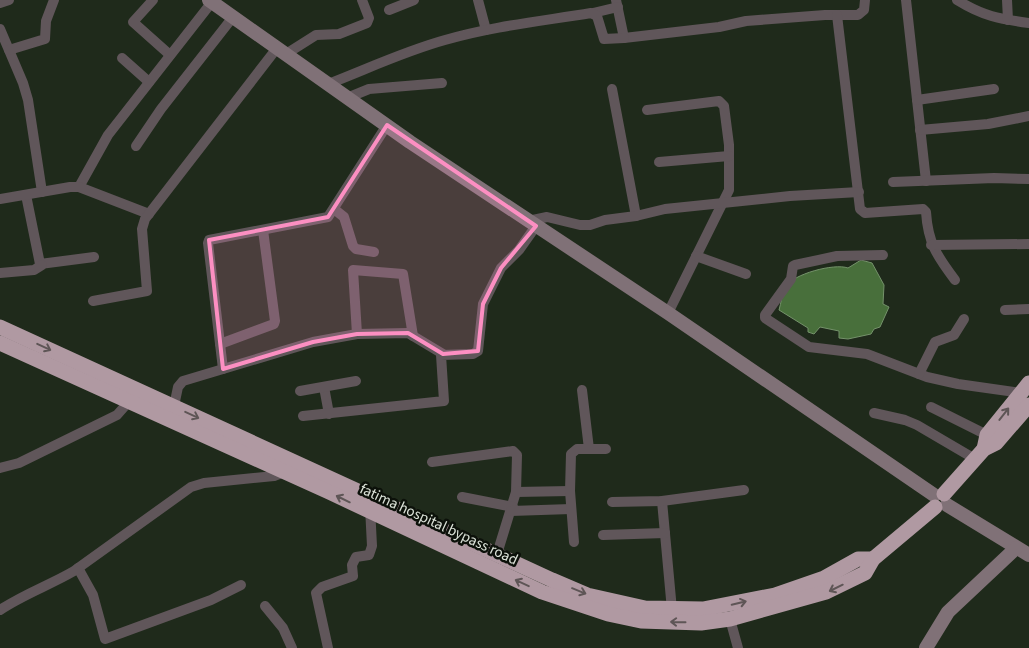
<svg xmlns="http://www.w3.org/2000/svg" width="1029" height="648" viewBox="0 0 1029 648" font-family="'Source Sans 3',sans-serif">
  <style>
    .water { fill: #486f3b; stroke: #74926a }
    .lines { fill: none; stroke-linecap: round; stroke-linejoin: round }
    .street { stroke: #60565a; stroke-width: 10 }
    .secondary { stroke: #807177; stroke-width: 14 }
    .highway { stroke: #b099a2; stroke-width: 15 }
    .oneway { stroke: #5e5556 }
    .marked { fill: #fc8fc2; fill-opacity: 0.2; stroke: #fc8fc2; stroke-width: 4; stroke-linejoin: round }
    .labels { text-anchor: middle; stroke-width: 5; stroke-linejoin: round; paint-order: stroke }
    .street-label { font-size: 15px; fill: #dce3d9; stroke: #0c110a }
  </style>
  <rect width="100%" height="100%" fill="#1f2a1b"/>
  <!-- water -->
  <path class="water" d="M861 260 872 263 884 285 883 304 889 307 880 327 874 329 871 334 848 339 839 338V331L820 327 814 334 808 332V328L779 310C781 304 782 293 785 287 793 274 834 263 848 268Z"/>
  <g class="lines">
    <!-- street -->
    <g class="street">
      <polyline points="153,0 133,22 170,55"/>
      <polyline points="478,0 486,30"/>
      <polyline points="616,0 624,38 719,27 746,21 825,15 858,15 864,10 865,0"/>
      <polyline points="906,0 926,181"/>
      <path d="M957 0C983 16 999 19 1029 23"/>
      <polyline points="1007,0 1008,20"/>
      <polyline points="0,3 9,0"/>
      <polyline points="389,10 414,0"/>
      <polyline points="593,13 618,7"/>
      <path d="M837 15 860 209 865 213 923 209 926 212C928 243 937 256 955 280"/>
      <polyline points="0,29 23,83 28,100 42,192"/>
      <polyline points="9,50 45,39 46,21 54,0"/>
      <polyline points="286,54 316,35 339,34 367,23 369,18 362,0"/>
      <polyline points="122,58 149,82"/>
      <path d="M328 84C367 69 405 51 445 40 493 26 543 21 591 13L597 16 604 39 624 38"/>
      <polyline points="612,89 636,216"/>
      <polyline points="347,98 369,89 442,83"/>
      <polyline points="917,100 994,89"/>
      <polyline points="647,110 719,101 724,106 729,145 729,190 668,313"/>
      <polyline points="920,130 988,124 1029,116"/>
      <polyline points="136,146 161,109 233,17"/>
      <polyline points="659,162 729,156"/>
      <polyline points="893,182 994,178 1029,179"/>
      <polyline points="79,187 108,135 212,2"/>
      <polyline points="26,195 40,264 94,257"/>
      <polyline points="0,199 70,187 79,187 149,214"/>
      <polyline points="334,209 344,217 353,246 356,249 374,252"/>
      <polyline points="528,221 547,217 580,225 590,225 605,220 636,216 665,209 790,196 859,192"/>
      <polyline points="931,245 1029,244"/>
      <polyline points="883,255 837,256 795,265 793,266 791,279 765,315 765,318 809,347 867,354 927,377 958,384 1021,393"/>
      <polyline points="696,256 746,274"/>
      <polyline points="0,273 34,270 42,265"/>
      <polyline points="93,301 147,291 142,229 145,219 277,48"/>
      <polyline points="1005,310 1029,309"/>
      <polyline points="357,334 353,270 403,274 413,336"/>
      <polyline points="220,344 274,324 275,321 263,230"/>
      <polyline points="223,369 208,243 209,240 328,217 387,125"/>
      <polyline points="919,374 935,342 954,335 964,319"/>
      <polyline points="324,387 329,414"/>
      <polyline points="582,390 589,449"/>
      <polyline points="300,391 356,381"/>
      <polyline points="174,406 178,387 183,381 313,342 357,334 408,333 443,354"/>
      <polyline points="931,407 987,435"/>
      <polyline points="874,413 905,420 917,425 975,459"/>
      <polyline points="303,416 444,401 441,355 473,354 478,351 483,304 501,268 519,250 536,226"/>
      <polyline points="432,462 513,451 517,455 516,492 497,554"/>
      <polyline points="0,468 19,463 117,415 132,398"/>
      <polyline points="516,492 570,491"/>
      <polyline points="462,497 513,507"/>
      <polyline points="662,501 672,610"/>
      <polyline points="612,502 662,501 744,490"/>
      <polyline points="511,511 571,509"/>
      <polyline points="603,535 665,533"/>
      <polyline points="574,542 570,491 571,454 577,449 606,449"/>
      <polyline points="78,568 93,595 105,639 211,600 241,585"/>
      <polyline points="265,606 283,628 292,648"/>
      <path d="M0 610C24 594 50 585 74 571L191 487 204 483 274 476 284 472"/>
      <polyline points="730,619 738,648"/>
      <polyline points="328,648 316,593 322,587 353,576 352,565 356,557 369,555 372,546 370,507"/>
    </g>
    <!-- secondary -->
    <g class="secondary">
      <polyline points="209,0 410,142 668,313 934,495"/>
      <polyline points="947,505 1029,555"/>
      <polyline points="926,648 948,612 1016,548"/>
    </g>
    <!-- highway -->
    <g class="highway">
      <polyline points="0,327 552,580 587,595 645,608 703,609 775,595 824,578 858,559 873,559"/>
      <polyline points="0,343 329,492 542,592 608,614 641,621 701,623 730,619 826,592 865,573 873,559 935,507"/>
      <polyline points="984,449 987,435 1029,383"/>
      <polyline points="944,494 984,449 996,443 1029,405"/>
    </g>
  </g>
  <!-- one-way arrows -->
  <defs><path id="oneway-shaft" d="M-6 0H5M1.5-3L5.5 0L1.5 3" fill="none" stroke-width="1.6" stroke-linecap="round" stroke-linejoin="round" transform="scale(1.25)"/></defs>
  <g class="oneway">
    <use href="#oneway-shaft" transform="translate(44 347) rotate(25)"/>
    <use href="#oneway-shaft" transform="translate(1004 414) rotate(-52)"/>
    <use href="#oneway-shaft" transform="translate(192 415) rotate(25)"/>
    <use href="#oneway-shaft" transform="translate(343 499) rotate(-154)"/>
    <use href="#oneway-shaft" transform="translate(522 583) rotate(-155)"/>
    <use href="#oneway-shaft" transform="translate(836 588) rotate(154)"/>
    <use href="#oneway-shaft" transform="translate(579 591) rotate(22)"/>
    <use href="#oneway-shaft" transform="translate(739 603) rotate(-13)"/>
    <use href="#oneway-shaft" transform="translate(678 622) rotate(-179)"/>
  </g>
  <!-- marked area -->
  <path class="marked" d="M387 125 536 226 501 268 483 304 478 351 443 354 408 333 357 334 313 342 223 369 209 240 328 217Z"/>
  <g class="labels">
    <!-- street labels -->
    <g class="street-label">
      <text transform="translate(439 524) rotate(25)" y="5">fatima hospital bypass road</text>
    </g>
  </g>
</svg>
